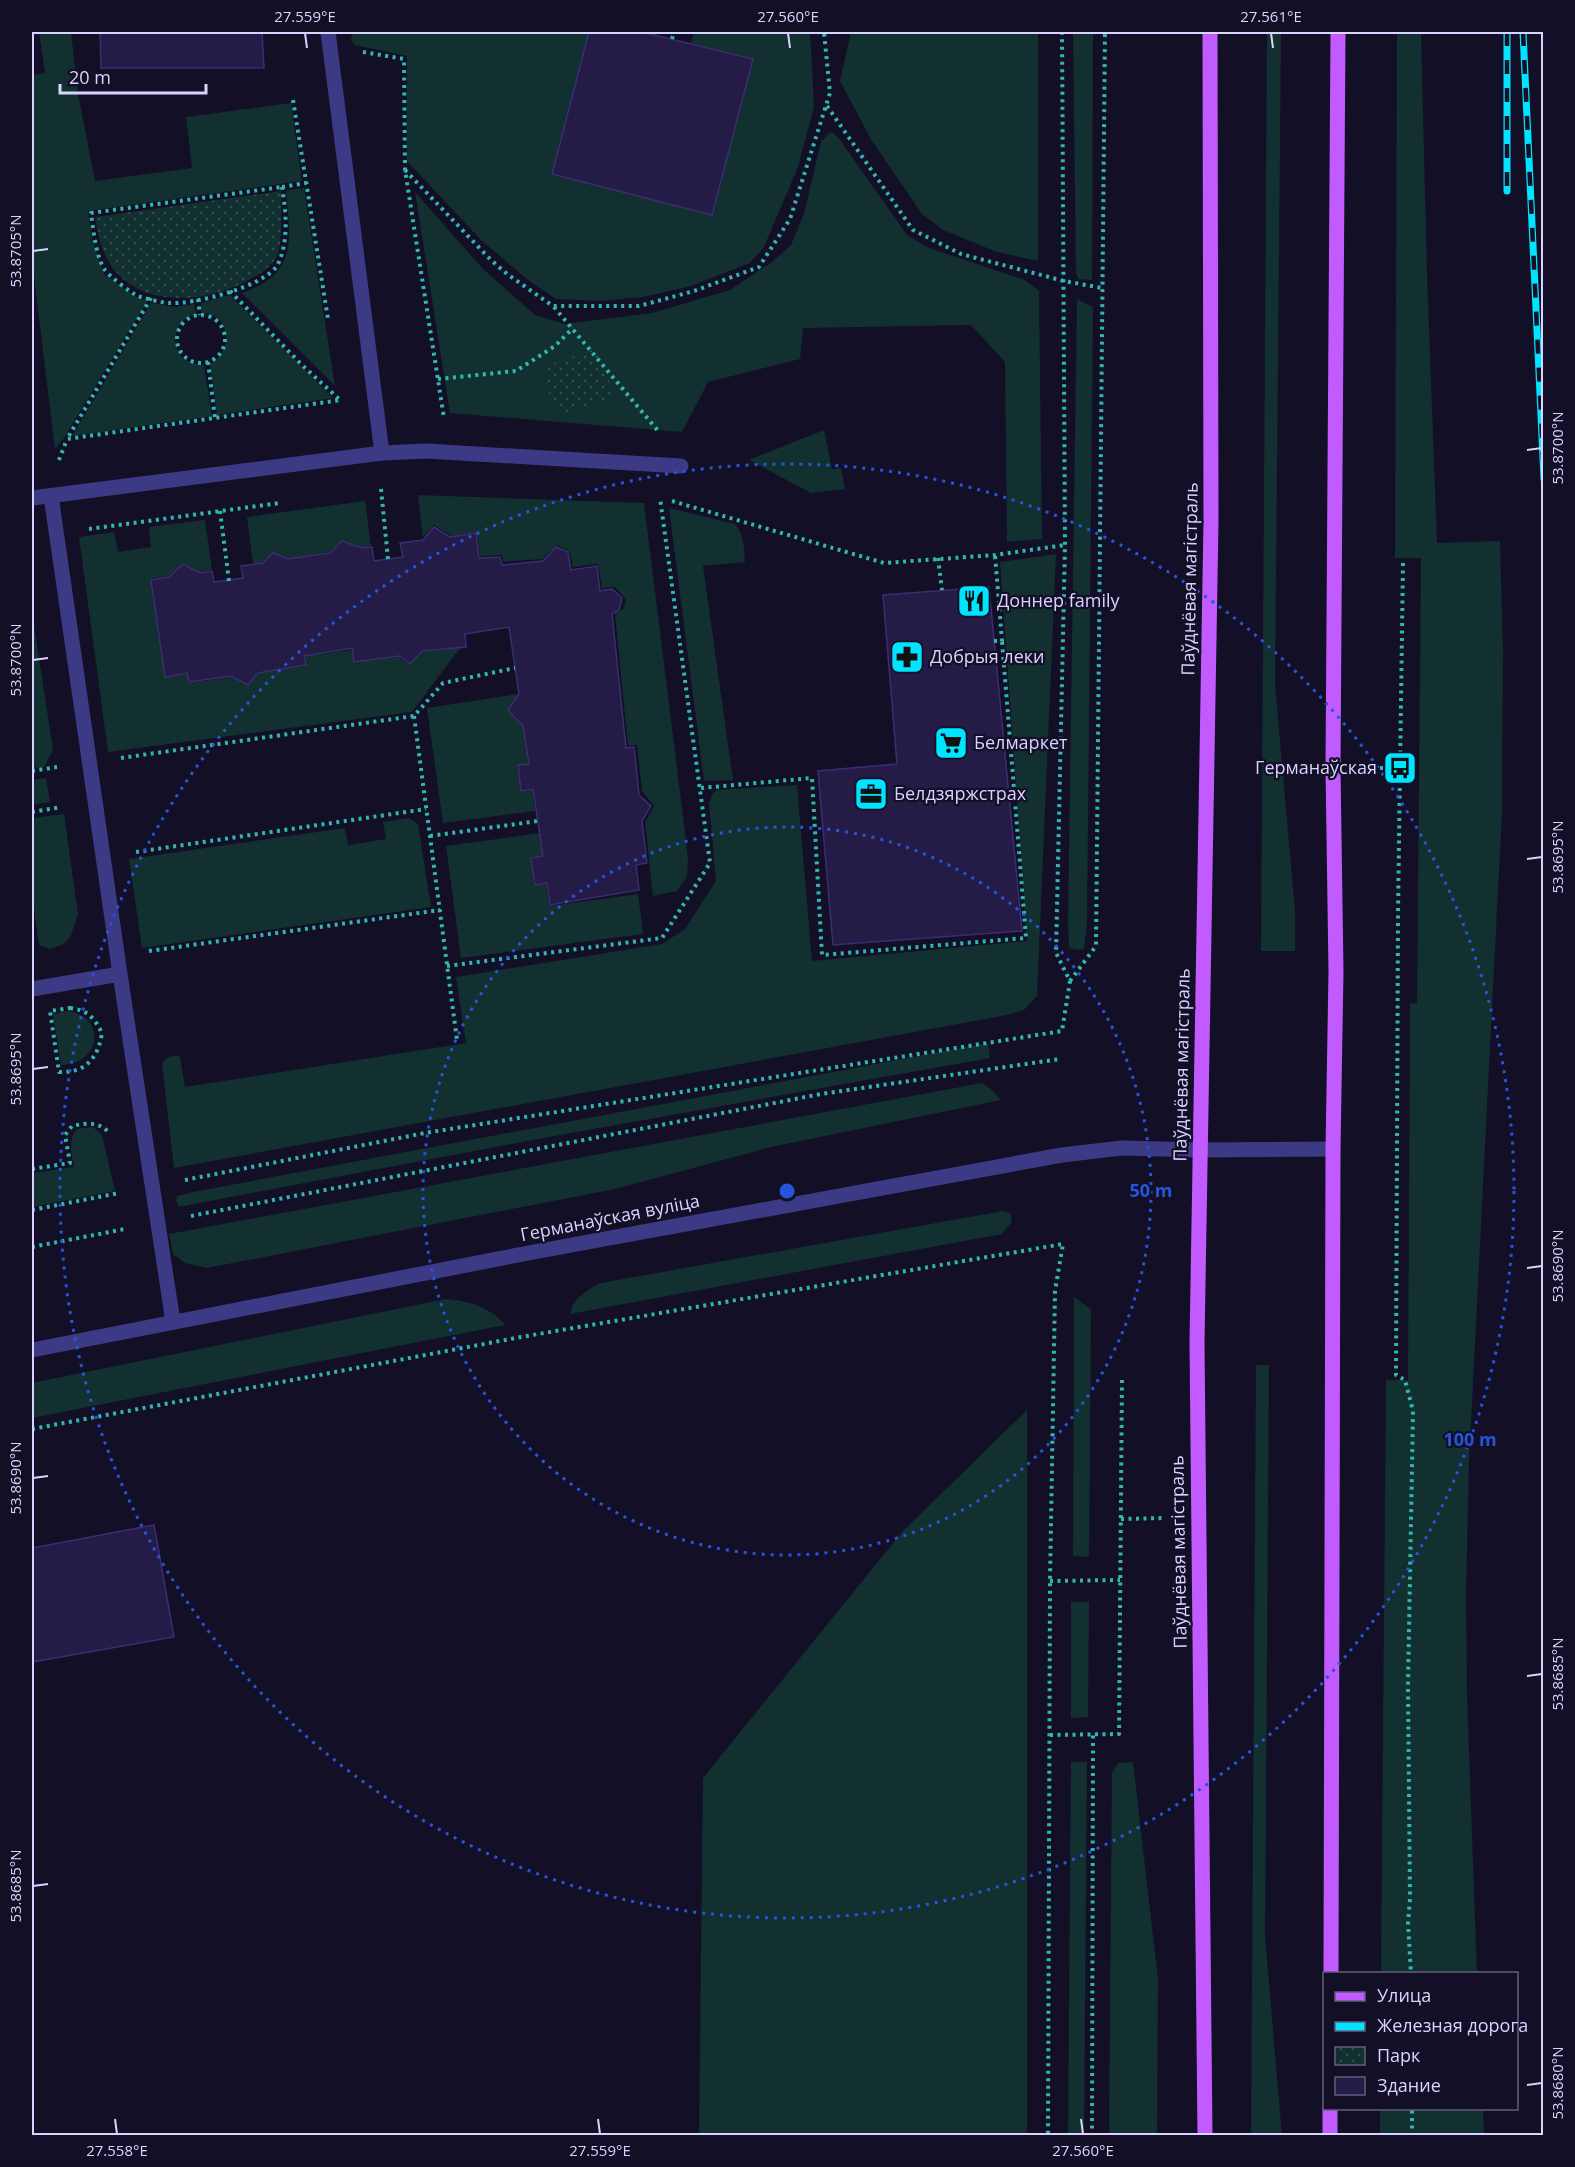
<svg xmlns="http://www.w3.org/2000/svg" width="1575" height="2167" viewBox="0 0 1575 2167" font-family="'Open Sans',sans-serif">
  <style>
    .grass { fill: #12302f }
    .park { fill: url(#park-dots) }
    .building { fill: #241b47; stroke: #3b2d73; stroke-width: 1.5 }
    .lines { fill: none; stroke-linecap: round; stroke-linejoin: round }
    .path { stroke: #2fb8b0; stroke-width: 4; stroke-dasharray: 3 4.5; stroke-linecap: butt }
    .minor { stroke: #3d3a85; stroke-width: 15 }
    .major { stroke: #c25bff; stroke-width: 15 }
    .rail-casing { stroke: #00e5ff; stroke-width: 7 }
    .rail { stroke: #130f26; stroke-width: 4.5; stroke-dasharray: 14; stroke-linecap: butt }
    .ticks { fill: none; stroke: #d9d4ff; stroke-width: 2 }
    .ring { fill: none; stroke: #2655da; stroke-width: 3; stroke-dasharray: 3 6 }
    .labels { text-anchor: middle; stroke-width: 4.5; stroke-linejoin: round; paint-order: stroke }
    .street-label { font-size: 18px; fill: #d9d4ff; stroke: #130f26 }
    .poi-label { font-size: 18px; fill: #d9d4ff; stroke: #130f26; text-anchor: start }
    .centre { fill: #2655da; stroke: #130f26; stroke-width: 3 }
    .ring-label { font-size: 18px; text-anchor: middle; font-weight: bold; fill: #2655da; stroke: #130f26; stroke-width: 4.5; stroke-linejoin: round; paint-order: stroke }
    .neatline { fill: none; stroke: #d9d4ff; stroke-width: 2 }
    .ticks-label { font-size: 15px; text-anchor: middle; fill: #d9d4ff }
  </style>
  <defs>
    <pattern id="park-dots" width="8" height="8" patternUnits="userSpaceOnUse" patternTransform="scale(1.5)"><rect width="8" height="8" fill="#12302f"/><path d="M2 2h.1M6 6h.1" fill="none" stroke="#344d4e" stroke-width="1.8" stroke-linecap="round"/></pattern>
  </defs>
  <rect width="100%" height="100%" fill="#130f26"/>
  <!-- grass -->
  <g class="grass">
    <polygon points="39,32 71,32 78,94 95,181 192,168 186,117 291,103 302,181 88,211 92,239 104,274 139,299 148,300 64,438 55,449 32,261 32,75 45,73"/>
    <polygon points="353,32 589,32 552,174 712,215 752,60 691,43 694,32 810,32 814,107 798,167 764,247 750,263 691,286 643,297 601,301 556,299 528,280 481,240 407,161 407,56 354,45 351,39"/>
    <polygon points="851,32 1038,32 1038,261 997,252 943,230 922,214 872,141 840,81"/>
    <polygon points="1073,32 1093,32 1092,280 1078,279 1076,273"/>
    <polygon points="1267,32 1281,32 1275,684 1295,911 1295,951 1261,951"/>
    <polygon points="1397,32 1421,32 1427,274 1437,543 1500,541 1503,652 1502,811 1469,1461 1466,1592 1467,1696 1477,1974 1381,1973 1386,1380 1408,1380 1410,1004 1417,1003 1421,558 1395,558"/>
    <polygon points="831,132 838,137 907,235 929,248 1025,280 1039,291 1042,539 1007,542 1005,362 971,325 803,328 800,359 708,382 682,432 450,413 415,192 483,269 535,315 565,324 652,313 730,290 772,262 791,245 804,214 821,141"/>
    <path d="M304 188 335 386 242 293C299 273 290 240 286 190Z"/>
    <path d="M230 295 333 398 217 415 210 364C235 351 231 313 201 313V303Z"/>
    <polygon points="1077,299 1093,307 1087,922 1084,949 1077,950 1069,948 1068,921"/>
    <path d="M151 303 175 307 194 304 196 313C174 322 169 340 183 359L196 364 204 365 212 416 72 436Z"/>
    <polygon points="824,430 832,469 841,468 845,489 811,493 749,460"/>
    <polygon points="418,495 644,503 688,857 687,877 677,891 653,896 645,822 654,806 642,791 637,745 628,746 615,614 623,609 626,600 615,587 602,588 598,564 573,567 570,552 557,545 542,559 503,562 502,555 480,556 477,532 452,536 434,525 423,537"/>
    <polygon points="365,501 371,546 362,548 342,541 329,552 288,559 273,553 263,562 253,564 247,517"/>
    <path d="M669 508 735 524C744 534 744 548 745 562L703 566 733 780 704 781Z"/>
    <polygon points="205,520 212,570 200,572 183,563 169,576 151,579 165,677 187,674 189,683 231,677 248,685 259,673 306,666 305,656 351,650 354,662 399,657 410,665 422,652 460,648 412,712 108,752 79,537 114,532 118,552 151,547 149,527"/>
    <path d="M1056 554 1037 996 1024 1010 1007 1015 174 1168 162 1064C166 1056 173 1055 180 1057L185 1087 466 1043 456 977 662 944 685 929 716 881 709 803 713 793 718 790 797 785 812 961 1027 941 1000 562Z"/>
    <polygon points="32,612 53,750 44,767 32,768"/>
    <polygon points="518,694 508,710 523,726 528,764 517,766 521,791 532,790 535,811 443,823 427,708"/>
    <polygon points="46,778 50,802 32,805 32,780"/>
    <polygon points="64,814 78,914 70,938 62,945 50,949 39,945 34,909 32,909 32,818"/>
    <polygon points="409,818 418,824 431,907 142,948 129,859 345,828 348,845 386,839 383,822"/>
    <polygon points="540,833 543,856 531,858 534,885 546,884 549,906 638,894 643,934 461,958 446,846"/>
    <path d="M69 1011C107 1018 101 1064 61 1065L53 1014Z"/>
    <polygon points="988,1043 990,1058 538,1139 183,1206 179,1207 176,1201 177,1196 193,1192"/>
    <polygon points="982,1083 991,1089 1001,1100 771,1147 615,1189 207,1268 185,1263 173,1254 169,1234"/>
    <path d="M93 1127 102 1135 115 1191 32 1207V1173L74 1167C72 1153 67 1141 77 1129Z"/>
    <path d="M1003 1211 1010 1213 1012 1222 1002 1234 570 1314C572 1299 588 1289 601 1283Z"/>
    <polygon points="1074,1297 1091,1309 1089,1557 1073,1556"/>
    <path d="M446 1299C468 1301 491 1307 505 1325L32 1418V1383Z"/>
    <polygon points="1256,1365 1269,1365 1265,1936 1282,2136 1251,2135"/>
    <polygon points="1027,1410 1027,2135 699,2135 703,1778 902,1532"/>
    <polygon points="1071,1602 1089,1602 1088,1717 1071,1718"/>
    <polygon points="1071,1762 1087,1762 1084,2136 1068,2135"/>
    <polygon points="1133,1762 1158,1979 1157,2135 1109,2135 1112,1773 1118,1763"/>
    <polygon points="1380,2109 1483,2109 1484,2135 1380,2135"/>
  </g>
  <!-- park -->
  <g class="park">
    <path d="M281 191C281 207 283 242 277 256 271 269 253 278 241 284 203 302 147 307 116 272 103 257 98 237 95 217Z"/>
    <polygon points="596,349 613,390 609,399 566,414 557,410 545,384 548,365"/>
  </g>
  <!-- building -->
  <g class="building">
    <polygon points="100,32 262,32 264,68 101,68"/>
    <polygon points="589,32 642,32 753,59 712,215 552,174"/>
    <polygon points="434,527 450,537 476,533 479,558 500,557 502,565 543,561 556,547 568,552 571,570 597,566 600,591 612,589 622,598 619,610 612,614 626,748 634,747 639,795 651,806 642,821 647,863 636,865 639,890 550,905 547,883 535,885 531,858 543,856 533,789 521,791 518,765 529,764 523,726 508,710 519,694 509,627 465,634 466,647 422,651 410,664 400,656 354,662 352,648 304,656 306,665 258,673 248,685 231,676 189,682 187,673 165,677 151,580 169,577 183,564 200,573 212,571 214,582 243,578 241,566 263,563 273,553 288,559 330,553 342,541 362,548 372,547 374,561 403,557 400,543 423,540"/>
    <polygon points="989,587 1022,931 833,945 818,771 897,764 883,595"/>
    <polygon points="154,1525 174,1637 32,1662 32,1548"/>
  </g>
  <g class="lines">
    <!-- path -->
    <g class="path">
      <polyline points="672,39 674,32"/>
      <polyline points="363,52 404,59 405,170 444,418"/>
      <polyline points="293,100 328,319"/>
      <polyline points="827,106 913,230 961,254 1064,281 1102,288"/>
      <polyline points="405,170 490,259 507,274 553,306 639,306 694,291 759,267 790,219 830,93 824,32"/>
      <path d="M282 187C286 211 289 241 278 264 267 286 193 305 169 303 163 303 143 298 138 296 131 293 109 276 105 270 96 258 93 228 91 213Z"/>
      <polyline points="282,187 306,183"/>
      <polyline points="230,291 302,365 340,400"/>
      <polyline points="151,298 67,439 341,400"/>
      <polyline points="198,299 200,315"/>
      <polyline points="554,307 659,432"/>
      <circle cx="201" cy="339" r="24"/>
      <polyline points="208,362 215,418"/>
      <polyline points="438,379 516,371 555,346 573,328"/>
      <polyline points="59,460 67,439"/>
      <polyline points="381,489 388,559"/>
      <polyline points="672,501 884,563 995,555 1065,545"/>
      <polyline points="220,511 229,581"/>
      <polyline points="89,529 280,503"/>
      <polyline points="938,558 942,590"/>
      <polyline points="1403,563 1398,912 1396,1375 1405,1380 1413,1411 1408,1686 1410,1899 1408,1922 1411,1974"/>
      <polyline points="994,641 1002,641 995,555"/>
      <polyline points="414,716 457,1040"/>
      <polyline points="121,758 414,716 443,683 515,668"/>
      <polyline points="1365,768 1400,768"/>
      <polyline points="32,771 57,767"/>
      <polyline points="701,788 812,778 822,955 1026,938 1002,641"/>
      <polyline points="32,812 61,807"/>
      <polyline points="430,836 538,821"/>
      <polyline points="136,852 426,809"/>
      <polyline points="149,951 440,910"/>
      <polyline points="447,966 662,938 710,863 660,498"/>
      <polyline points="1070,981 1096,946 1105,32"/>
      <path d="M70 1008C87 1010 94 1017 102 1033 98 1058 86 1073 59 1072L50 1011Z"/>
      <path d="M32 1169 70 1163 65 1135 72 1126C86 1123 100 1121 110 1134"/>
      <polyline points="185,1180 425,1133 1062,1031 1070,981 1056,953 1065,545 1062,32"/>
      <polyline points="32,1210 119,1193"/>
      <polyline points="191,1216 821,1094 1060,1059"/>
      <polyline points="32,1247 125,1229"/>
      <polyline points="32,1429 521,1337 1063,1244 1055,1291 1050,1581 1048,2136"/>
      <polyline points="1121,1519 1165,1518"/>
      <polyline points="1050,1581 1120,1580"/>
      <polyline points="1050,1735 1119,1734 1122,1379"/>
      <polyline points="1092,2136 1093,1734"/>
      <polyline points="1412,2136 1412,2108"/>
    </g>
    <!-- minor -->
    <g class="minor">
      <polyline points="328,32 382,453"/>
      <polyline points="51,496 120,974 173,1322"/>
      <polyline points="32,498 382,453 426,451 681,466"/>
      <polyline points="32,989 120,974"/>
      <polyline points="32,1350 523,1254 1062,1155 1122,1148 1199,1150 1333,1149"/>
    </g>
    <!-- major -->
    <g class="major">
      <polyline points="1331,1974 1333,1149 1336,972 1333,768 1338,32"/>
      <polyline points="1205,2136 1197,1342 1211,521 1210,32"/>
      <polyline points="1330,2136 1330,2108"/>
    </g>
    <defs>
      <g id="rail">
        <polyline points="1507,32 1507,191"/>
        <polyline points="1523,32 1544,479"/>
      </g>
    </defs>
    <!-- rail casing -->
    <use href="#rail" class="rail-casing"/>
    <!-- rail -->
    <use href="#rail" class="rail"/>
  </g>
  <!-- ticks -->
  <path class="ticks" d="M305 33 307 48M788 33 790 48M1271 33 1273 48M33 251 48 249M1527 450 1542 448M33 660 48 658M1527 859 1542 857M33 1069 48 1067M1527 1268 1542 1266M33 1478 48 1476M1527 1676 1542 1674M33 1886 48 1884M1527 2085 1542 2083M115 2119 117 2134M598 2119 600 2134M1081 2119 1083 2134"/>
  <!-- distance rings -->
  <g class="ring">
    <circle cx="787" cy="1191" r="364"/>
    <circle cx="787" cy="1191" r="727"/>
  </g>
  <!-- icons -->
  <defs>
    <symbol id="restaurant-square" viewBox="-11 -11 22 22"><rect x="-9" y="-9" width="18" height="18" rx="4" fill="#00e5ff" stroke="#130f26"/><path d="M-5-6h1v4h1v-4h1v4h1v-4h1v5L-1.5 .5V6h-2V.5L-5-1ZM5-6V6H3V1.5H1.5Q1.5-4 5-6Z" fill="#111"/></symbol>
    <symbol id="pharmacy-square" viewBox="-11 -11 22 22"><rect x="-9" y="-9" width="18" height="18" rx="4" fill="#00e5ff" stroke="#130f26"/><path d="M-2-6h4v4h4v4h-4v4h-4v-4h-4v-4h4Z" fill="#111"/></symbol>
    <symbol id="supermarket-square" viewBox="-11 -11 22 22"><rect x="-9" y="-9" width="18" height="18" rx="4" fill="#00e5ff" stroke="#130f26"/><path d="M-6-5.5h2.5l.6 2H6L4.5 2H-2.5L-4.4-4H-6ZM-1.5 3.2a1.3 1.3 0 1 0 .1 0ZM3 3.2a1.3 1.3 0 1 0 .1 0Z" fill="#111"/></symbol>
    <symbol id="bus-square" viewBox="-11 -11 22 22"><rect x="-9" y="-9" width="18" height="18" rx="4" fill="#00e5ff" stroke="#130f26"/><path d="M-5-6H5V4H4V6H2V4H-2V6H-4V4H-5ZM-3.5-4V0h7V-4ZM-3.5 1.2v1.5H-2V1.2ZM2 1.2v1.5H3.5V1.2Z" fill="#111"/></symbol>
    <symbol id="office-square" viewBox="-11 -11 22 22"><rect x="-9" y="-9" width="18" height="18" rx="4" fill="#00e5ff" stroke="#130f26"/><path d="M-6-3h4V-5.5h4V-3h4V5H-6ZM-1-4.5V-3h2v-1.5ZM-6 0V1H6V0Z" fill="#111"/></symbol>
  </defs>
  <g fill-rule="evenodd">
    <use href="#restaurant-square" x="955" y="582" width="38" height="38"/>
    <use href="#pharmacy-square" x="888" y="638" width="38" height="38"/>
    <use href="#supermarket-square" x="932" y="724" width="38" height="38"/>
    <use href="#bus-square" x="1381" y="749" width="38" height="38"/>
    <use href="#office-square" x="852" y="775" width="38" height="38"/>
  </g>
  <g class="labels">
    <!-- street labels -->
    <g class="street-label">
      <text transform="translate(1190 579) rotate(-89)" y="6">Паўднёвая магістраль</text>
      <text transform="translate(1182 1065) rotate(-89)" y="6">Паўднёвая магістраль</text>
      <text transform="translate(610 1218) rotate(-11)" y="6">Германаўская вуліца</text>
      <text transform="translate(1179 1552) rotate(-91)" y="6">Паўднёвая магістраль</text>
    </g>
    <!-- poi labels -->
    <g class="poi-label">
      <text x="997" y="607">Доннер family</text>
      <text x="930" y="663">Добрыя леки</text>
      <text x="974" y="749">Белмаркет</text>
      <text x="1377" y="774" text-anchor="end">Германаўская</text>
      <text x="894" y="800">Белдзяржстрах</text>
    </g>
  </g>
  <circle cx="787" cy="1191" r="9" class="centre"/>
  <g class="ring-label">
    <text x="1151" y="1197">50 m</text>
    <text x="1470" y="1446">100 m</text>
  </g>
  <!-- border -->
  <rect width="1575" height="2167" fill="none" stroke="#130f26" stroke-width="66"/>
  <!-- legend -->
  <rect x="1323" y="1972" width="195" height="138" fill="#130f26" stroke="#625e7d" stroke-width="1.5"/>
  <rect x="1335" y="1992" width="30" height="9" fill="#c25bff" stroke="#625e7d" stroke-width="1.5"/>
  <text x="1377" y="2002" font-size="18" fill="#d9d4ff">Улица</text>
  <rect x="1335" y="2022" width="30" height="9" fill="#00e5ff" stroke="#625e7d" stroke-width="1.5"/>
  <text x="1377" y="2032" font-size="18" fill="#d9d4ff">Железная дорога</text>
  <rect x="1335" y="2047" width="30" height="18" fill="url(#park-dots)" stroke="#625e7d" stroke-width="1.5"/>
  <text x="1377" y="2062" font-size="18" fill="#d9d4ff">Парк</text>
  <rect x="1335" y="2077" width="30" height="18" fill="#241b47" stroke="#625e7d" stroke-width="1.5"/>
  <text x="1377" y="2092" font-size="18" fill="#d9d4ff">Здание</text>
  <!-- scale -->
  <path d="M60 84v9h146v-9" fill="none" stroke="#d9d4ff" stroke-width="3"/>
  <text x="69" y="84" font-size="18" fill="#d9d4ff" stroke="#130f26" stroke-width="4.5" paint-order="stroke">20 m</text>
  <rect x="33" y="33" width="1509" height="2101" class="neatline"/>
  <g class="ticks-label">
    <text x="305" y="22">27.559°E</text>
    <text x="788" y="22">27.560°E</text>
    <text x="1271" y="22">27.561°E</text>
    <text transform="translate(16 251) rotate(-90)" y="5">53.8705°N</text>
    <text transform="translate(1558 448) rotate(-90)" y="5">53.8700°N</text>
    <text transform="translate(16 660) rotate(-90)" y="5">53.8700°N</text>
    <text transform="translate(1558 857) rotate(-90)" y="5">53.8695°N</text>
    <text transform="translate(16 1069) rotate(-90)" y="5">53.8695°N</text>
    <text transform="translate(1558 1266) rotate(-90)" y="5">53.8690°N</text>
    <text transform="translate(16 1478) rotate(-90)" y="5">53.8690°N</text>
    <text transform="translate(1558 1674) rotate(-90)" y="5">53.8685°N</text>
    <text transform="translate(16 1886) rotate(-90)" y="5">53.8685°N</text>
    <text transform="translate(1558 2083) rotate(-90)" y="5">53.8680°N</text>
    <text x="117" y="2156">27.558°E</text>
    <text x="600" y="2156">27.559°E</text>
    <text x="1083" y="2156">27.560°E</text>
  </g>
</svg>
